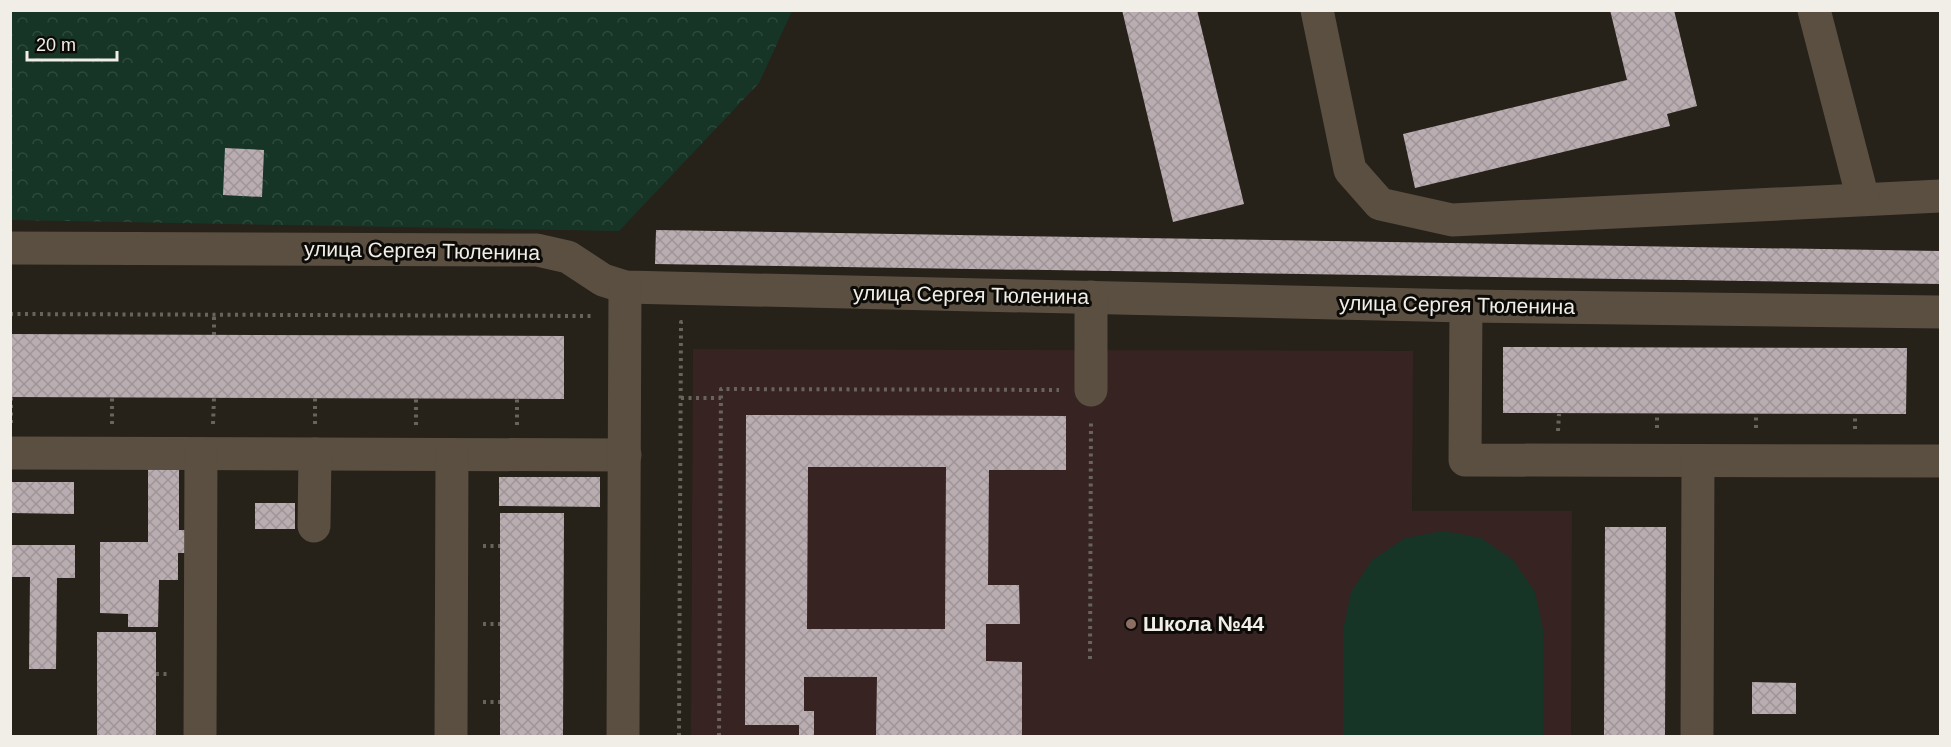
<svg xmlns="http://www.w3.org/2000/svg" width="1951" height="747" viewBox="0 0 1951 747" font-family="Arial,sans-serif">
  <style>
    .education { fill: #372422 }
    .forest { fill: url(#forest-crowns) }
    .pitch { fill: #163526 }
    .building { fill: url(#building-cross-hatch); fill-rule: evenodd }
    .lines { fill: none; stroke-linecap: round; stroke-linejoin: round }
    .path { stroke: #68645d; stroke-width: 4; stroke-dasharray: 3 4.5; stroke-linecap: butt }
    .minor { stroke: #5a4f41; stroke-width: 33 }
    .education-dot { fill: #8d6e63; stroke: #0d0b08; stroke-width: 2 }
    .labels { text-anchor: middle; stroke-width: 6; stroke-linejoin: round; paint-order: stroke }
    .street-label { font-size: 21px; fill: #f1eee8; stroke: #0d0b08 }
    .poi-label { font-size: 21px; font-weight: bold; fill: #f1eee8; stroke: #0d0b08; text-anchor: start }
  </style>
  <defs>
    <pattern id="forest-crowns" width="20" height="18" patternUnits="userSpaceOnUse" patternTransform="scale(1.5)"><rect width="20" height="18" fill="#163526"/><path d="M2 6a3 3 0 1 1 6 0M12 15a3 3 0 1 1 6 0" fill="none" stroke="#2d493b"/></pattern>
    <pattern id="building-cross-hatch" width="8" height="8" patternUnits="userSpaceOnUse" patternTransform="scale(1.5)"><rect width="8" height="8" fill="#baadb1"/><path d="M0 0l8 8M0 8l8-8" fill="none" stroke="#9e9496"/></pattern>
  </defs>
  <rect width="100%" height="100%" fill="#262119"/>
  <!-- education -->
  <polygon class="education" points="693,349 1413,351 1412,511 1572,511 1571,736 691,736"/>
  <!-- forest -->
  <polygon class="forest" points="11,11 792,11 759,83 619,231 11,220"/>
  <!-- pitch -->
  <polygon class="pitch" points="1443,531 1481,538 1513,560 1535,592 1543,630 1543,736 1343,736 1343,631 1351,592 1372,560 1405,538"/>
  <!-- building -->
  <g class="building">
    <polygon points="1122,10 1197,10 1244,204 1173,222"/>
    <polygon points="1610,10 1674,10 1697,106 1667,114 1670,126 1415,188 1403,134 1627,80"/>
    <polygon points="225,148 264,150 262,197 223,195"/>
    <polygon points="656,230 1940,251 1940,284 655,264"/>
    <polygon points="10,334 564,336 564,399 10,397"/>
    <polygon points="1503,347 1907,348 1906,414 1503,413"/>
    <path d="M746 415 1066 416V470H989L988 585H1019L1020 624H986V661L1022 662V736H876L877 677H804V711H814V736H799V725H745ZM808 467H946L945 629H807Z"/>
    <polygon points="148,468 179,468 179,530 189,530 188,553 178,553 178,580 159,580 158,627 128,627 128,614 100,613 100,542 148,542"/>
    <polygon points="499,477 600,477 600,507 499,506"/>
    <polygon points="10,482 74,482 74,514 10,513"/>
    <rect x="255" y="503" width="40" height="26"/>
    <polygon points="500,513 564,513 563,736 500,736"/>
    <polygon points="1605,527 1666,527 1665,736 1604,736"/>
    <polygon points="10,545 75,545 75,578 57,578 56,669 29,669 30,577 10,577"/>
    <rect x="97" y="632" width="59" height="104"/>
    <polygon points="1752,682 1796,683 1796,714 1752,714"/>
  </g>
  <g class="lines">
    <!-- path -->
    <g class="path">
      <polyline points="10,314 593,316"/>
      <polyline points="214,335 214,315"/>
      <polyline points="681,398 721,398"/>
      <polyline points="11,423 11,397"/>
      <polyline points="112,424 112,398"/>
      <polyline points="213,424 214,398"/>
      <polyline points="315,424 315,398"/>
      <polyline points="416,425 416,398"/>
      <polyline points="517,425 517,399"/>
      <polyline points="1657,428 1657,414"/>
      <polyline points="1756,428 1756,414"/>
      <polyline points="1855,429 1855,414"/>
      <polyline points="1558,431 1559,414"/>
      <polyline points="483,546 500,546"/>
      <polyline points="483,624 500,624"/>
      <polyline points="1090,659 1091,420"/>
      <polyline points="156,674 170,674"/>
      <polyline points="483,702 500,702"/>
      <polyline points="679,736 681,322 683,322"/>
      <polyline points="719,736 721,389 1059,390"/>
    </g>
    <!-- minor -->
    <g class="minor">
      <polyline points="1317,10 1350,170 1380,204 1452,220 1940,196"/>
      <polyline points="1814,10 1863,199"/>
      <polyline points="10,248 537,250 568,257 603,280 625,287 1466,306 1940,312"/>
      <polyline points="1466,306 1465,460 1940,461"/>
      <polyline points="1091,390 1091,297"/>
      <polyline points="10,453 625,455"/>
      <polyline points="314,526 315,454"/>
      <polyline points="200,736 201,454"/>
      <polyline points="451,736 452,455"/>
      <polyline points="623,736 625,287"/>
      <polyline points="1697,736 1698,461"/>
    </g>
  </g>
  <!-- markers -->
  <circle class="education-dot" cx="1131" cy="624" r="6"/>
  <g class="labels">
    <!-- street labels -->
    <g class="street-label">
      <text transform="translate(422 251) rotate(1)" y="7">улица Сергея Тюленина</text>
      <text transform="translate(971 295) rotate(1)" y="7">улица Сергея Тюленина</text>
      <text transform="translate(1457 305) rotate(1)" y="7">улица Сергея Тюленина</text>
    </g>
    <!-- poi labels -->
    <g class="poi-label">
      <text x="1143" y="631">Школа №44</text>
    </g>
  </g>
  <!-- border -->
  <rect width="1951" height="747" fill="none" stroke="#f1eee8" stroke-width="24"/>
  <!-- scale -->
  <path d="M27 51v9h90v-9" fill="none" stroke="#f1eee8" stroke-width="3"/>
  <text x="36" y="51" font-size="18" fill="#f1eee8" stroke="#0d0b08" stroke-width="4.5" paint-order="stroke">20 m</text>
</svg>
